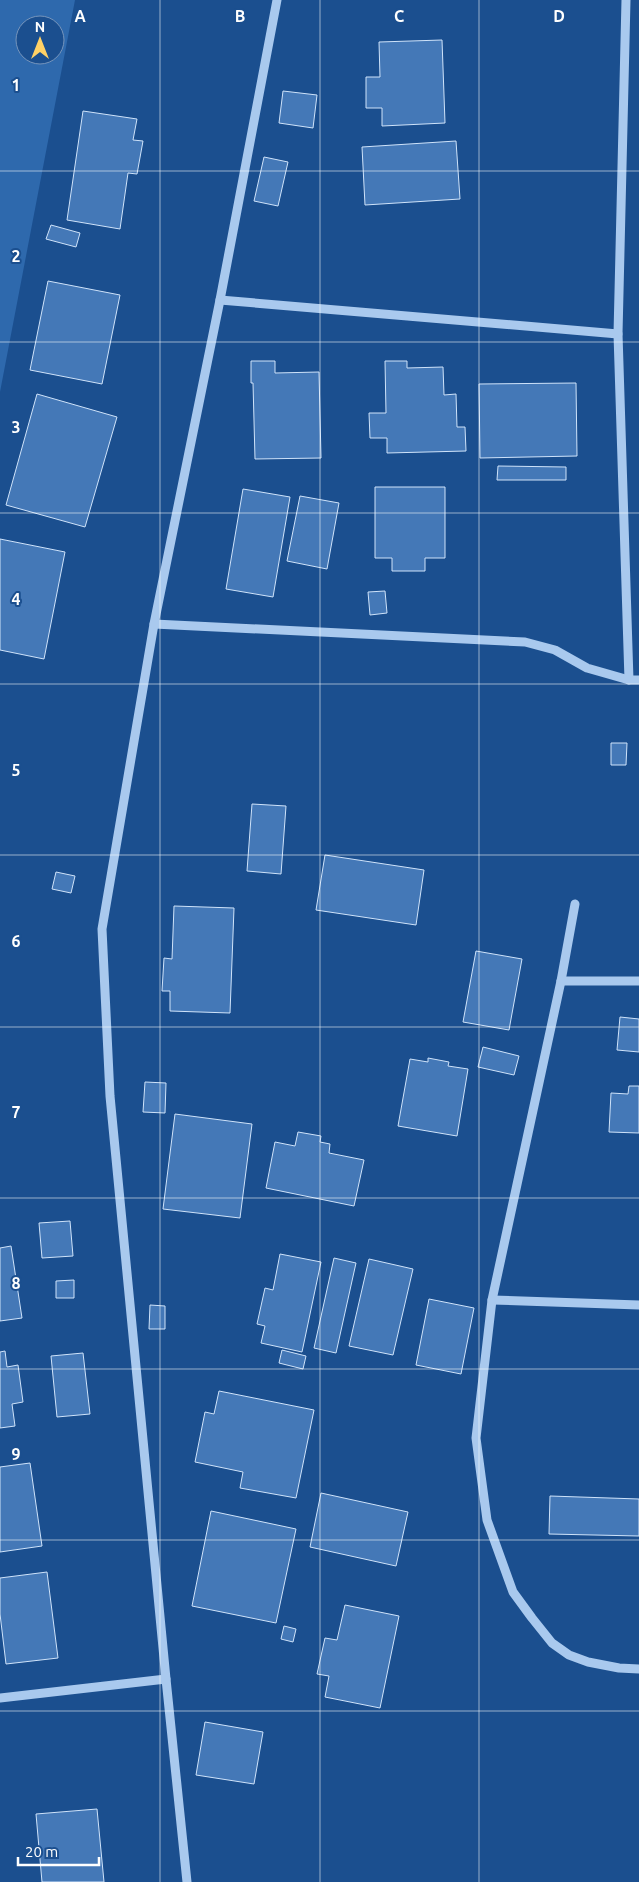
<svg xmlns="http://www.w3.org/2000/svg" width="639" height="1882" viewBox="0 0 639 1882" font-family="Ubuntu,sans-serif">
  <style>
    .green { fill: #2e69ad; fill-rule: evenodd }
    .building { fill: #4478b7; stroke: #cfe3fa }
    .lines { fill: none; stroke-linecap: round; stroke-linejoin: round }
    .minor { stroke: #a9c9ee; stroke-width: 9 }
    .grid { fill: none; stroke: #fff; stroke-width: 1; stroke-opacity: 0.55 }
    .grid-label { font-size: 16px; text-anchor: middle; font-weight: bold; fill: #fff; stroke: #1b4f8f; stroke-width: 4; stroke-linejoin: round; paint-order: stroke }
  </style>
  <rect width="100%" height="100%" fill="#1b4f8f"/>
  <!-- green -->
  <path class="green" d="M0 0H75L0 392ZM25 25H55V55H25Z"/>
  <!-- building -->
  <g class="building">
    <polygon points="442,40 445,123 382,126 382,108 366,108 366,77 380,77 379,42"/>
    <polygon points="283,91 317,95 313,128 279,123"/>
    <polygon points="83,111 137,119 133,140 143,141 137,174 128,173 120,229 67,220"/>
    <polygon points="456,141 460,199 365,205 362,147"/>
    <polygon points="264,157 288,162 278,206 254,201"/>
    <polygon points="51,225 80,233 76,247 46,239"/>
    <polygon points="48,281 120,295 102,384 30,370"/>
    <polygon points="251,361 275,361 275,373 319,372 321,458 255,459 253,383 251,383"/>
    <polygon points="385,361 407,361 407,368 443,367 444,395 456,394 457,427 465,427 466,451 387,453 387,438 370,438 369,413 386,413"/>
    <polygon points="576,383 577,456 480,458 479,384"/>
    <polygon points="37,394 117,417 85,527 6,505"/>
    <polygon points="498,466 566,467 566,480 497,480"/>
    <polygon points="375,487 445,487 445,558 425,558 425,571 392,571 392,558 375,558"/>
    <polygon points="243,489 290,497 273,597 226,589"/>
    <polygon points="300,496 339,503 327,569 287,561"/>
    <polygon points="0,539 65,552 44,659 0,650"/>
    <polygon points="385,591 387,613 370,615 368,592"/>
    <polygon points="611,743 627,743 626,765 611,765"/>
    <polygon points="252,804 286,806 281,874 247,871"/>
    <polygon points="325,855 424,870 416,925 316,910"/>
    <polygon points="56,872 75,876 71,893 52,889"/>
    <polygon points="174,906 234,908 230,1013 170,1011 170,991 162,991 164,958 172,959"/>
    <polygon points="476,951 522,959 509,1030 463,1022"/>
    <polygon points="620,1017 639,1019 639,1052 617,1050"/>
    <polygon points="483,1047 519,1056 514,1075 478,1067"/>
    <polygon points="428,1058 449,1062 448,1066 468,1069 457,1136 398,1126 410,1059 428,1062"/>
    <polygon points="145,1082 166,1083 165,1113 143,1112"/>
    <polygon points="629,1086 639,1086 639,1133 609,1132 611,1093 628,1094"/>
    <polygon points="175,1114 252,1124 240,1218 163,1209"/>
    <polygon points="298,1132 321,1136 320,1142 330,1144 329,1153 364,1160 354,1206 266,1188 275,1142 295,1146"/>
    <polygon points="70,1221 73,1256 42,1258 39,1223"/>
    <polygon points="11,1246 22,1318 0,1321 0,1248"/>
    <polygon points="280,1254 321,1262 302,1352 261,1343 265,1326 257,1324 265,1288 273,1290"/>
    <polygon points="334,1258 356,1263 336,1353 314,1348"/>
    <polygon points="369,1259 413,1269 393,1355 349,1346"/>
    <polygon points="74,1280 74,1298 56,1298 56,1281"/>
    <polygon points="429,1299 474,1308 461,1374 416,1365"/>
    <polygon points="150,1305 165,1306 165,1329 149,1329"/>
    <polygon points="282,1350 306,1356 303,1369 279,1363"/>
    <polygon points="5,1351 7,1367 18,1365 23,1402 12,1404 15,1426 0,1428 0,1352"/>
    <polygon points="83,1353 90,1414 57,1417 51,1356"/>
    <polygon points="219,1391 314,1410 296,1498 240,1488 243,1472 195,1462 205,1412 214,1414"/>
    <polygon points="30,1463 42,1546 0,1552 0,1467"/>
    <polygon points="321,1493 408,1512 396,1566 310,1547"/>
    <polygon points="550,1496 639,1499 639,1536 549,1534"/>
    <polygon points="211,1511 296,1529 276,1623 192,1606"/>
    <polygon points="47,1572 58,1658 6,1664 0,1614 0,1578"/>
    <polygon points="345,1605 399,1616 380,1708 325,1697 329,1676 317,1674 325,1638 337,1640"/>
    <polygon points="284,1626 296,1629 293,1642 281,1639"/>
    <polygon points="205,1722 263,1732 254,1784 196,1775"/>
    <polygon points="97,1809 104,1882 42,1882 36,1814"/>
  </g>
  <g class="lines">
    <!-- minor -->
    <g class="minor">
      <polyline points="626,0 618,334 629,680"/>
      <polyline points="220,300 618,334"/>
      <polyline points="154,624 525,642 555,650 587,668 629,680 639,680"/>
      <polyline points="575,904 561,981 492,1300 476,1438 487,1520 513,1592 532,1618 552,1643 569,1655 588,1662 619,1668 639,1669"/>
      <polyline points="561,981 639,981"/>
      <polyline points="492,1300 639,1305"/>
      <polyline points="0,1698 166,1679"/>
      <polyline points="187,1882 166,1679 110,1096 102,929 154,624 220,300 277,0"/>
    </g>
  </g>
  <!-- grid -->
  <path class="grid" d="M160 0V1882M320 0V1882M479 0V1882M0 171H639M0 342H639M0 513H639M0 684H639M0 855H639M0 1027H639M0 1198H639M0 1369H639M0 1540H639M0 1711H639"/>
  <g class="grid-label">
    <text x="80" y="22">A</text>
    <text x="240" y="22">B</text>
    <text x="399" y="22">C</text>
    <text x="559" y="22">D</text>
    <text x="16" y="91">1</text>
    <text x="16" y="262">2</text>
    <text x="16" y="433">3</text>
    <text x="16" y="605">4</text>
    <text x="16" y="776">5</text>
    <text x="16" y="947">6</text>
    <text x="16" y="1118">7</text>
    <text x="16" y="1289">8</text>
    <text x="16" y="1460">9</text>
  </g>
  <!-- north arrow -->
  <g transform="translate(40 40)"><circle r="24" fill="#1b4f8f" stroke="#7695bc"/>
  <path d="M0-4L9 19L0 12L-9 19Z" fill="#ffd166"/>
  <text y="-8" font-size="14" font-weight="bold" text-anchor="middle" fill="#ffffff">N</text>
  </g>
  <!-- scale -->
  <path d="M18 1857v8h81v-8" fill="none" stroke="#ffffff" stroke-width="2.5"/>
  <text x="25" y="1857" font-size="15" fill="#ffffff" stroke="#1b4f8f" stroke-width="4" paint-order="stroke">20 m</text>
</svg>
